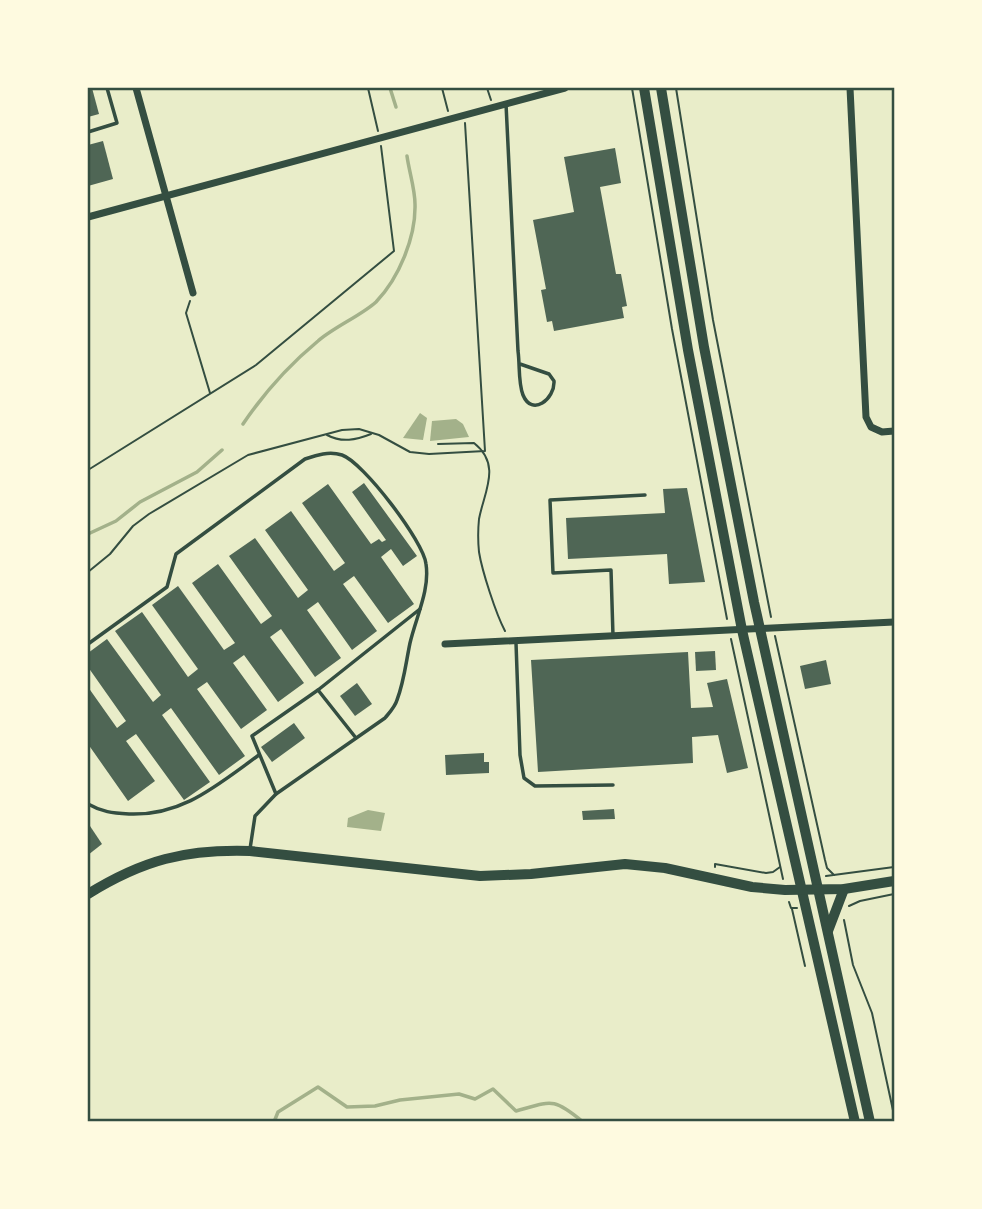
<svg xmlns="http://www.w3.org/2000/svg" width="982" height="1209" viewBox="0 0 982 1209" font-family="'Source Sans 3',sans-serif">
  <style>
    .water { fill: #a3b18a }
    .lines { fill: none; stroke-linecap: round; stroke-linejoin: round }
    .stream { stroke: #a3b18a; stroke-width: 3.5 }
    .building { fill: #4f6655 }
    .path { stroke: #344e41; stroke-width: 2 }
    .service { stroke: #344e41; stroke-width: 3.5 }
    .minor { stroke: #344e41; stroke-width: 7 }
    .secondary { stroke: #344e41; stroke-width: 10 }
    .neatline { fill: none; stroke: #344e41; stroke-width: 2.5 }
  </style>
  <rect width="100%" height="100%" fill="#e9edc9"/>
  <!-- water -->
  <g class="water">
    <polygon points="420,413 427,418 423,440 403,438"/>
    <polygon points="456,419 463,424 469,437 430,441 432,421"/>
    <polygon points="368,810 385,813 381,831 347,827 348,818"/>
  </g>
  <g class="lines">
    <!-- stream -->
    <g class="stream">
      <polyline points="390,88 396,107"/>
      <path d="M243 424C264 393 289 365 318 341 334 327 362 315 376 302 399 278 416 237 415 204 415 189 409 171 407 156"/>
      <polyline points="88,534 116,521 140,502 197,472 222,450"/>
      <path d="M274 1122 278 1112 318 1087 347 1107 375 1106 400 1100 459 1094 475 1099 493 1089 516 1111C552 1101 553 1097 583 1122"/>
    </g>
  </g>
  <!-- building -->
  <g class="building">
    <polygon points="88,88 92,88 99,114 88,117"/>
    <polygon points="103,141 113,179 88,186 88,145"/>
    <polygon points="615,148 621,183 600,187 616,274 621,274 627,306 622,307 624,318 554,331 552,321 547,322 541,290 546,289 533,220 574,212 564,157"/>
    <polygon points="364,483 417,556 403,566 391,549 381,557 414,604 388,623 354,576 343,584 377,631 352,650 318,602 307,610 341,658 315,677 281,629 270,637 304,683 278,702 244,655 233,663 267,710 241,729 207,682 197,689 245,756 219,775 171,708 162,715 210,782 184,800 136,734 126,741 155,781 128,801 88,744 88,687 117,728 126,721 88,667 88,653 107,639 153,702 161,695 115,631 142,612 188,677 198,669 152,605 178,586 224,650 235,643 192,583 218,564 261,624 272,616 229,556 255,538 298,598 308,590 265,530 291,511 334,571 345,563 302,503 328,484 371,544 379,539 382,542 386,540 352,492"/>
    <polygon points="687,488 705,582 669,584 667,554 568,559 566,518 665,513 663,489"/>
    <polygon points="715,651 716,670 696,671 695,652"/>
    <polygon points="688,652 691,708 713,707 707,683 727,679 748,768 727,773 718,735 692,737 693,763 538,772 531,660"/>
    <polygon points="826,660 831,684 805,689 800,666"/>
    <polygon points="357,683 372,704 355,716 340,696"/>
    <polygon points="294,723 305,738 272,762 261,747"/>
    <polygon points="484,753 484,762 489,762 489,773 446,775 445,755"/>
    <polygon points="614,809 615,819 583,820 582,811"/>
    <polygon points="88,823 102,844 88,855"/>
  </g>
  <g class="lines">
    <!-- path -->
    <g class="path">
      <polyline points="368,88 378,131"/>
      <polyline points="442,88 448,111"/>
      <polyline points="487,88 491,100"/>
      <polyline points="632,88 672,329 727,619"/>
      <polyline points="676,88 713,320 771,617"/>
      <polyline points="190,301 186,313 210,393"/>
      <path d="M327 435C342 443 356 440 371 434"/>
      <path d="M438 444 474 443C502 465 484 492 479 519 478 529 478 542 479 552 482 571 496 614 505 631"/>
      <polyline points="88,470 256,365 394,251 381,146"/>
      <polyline points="88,572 110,554 133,526 149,514 248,455 342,430 359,429 379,435 410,452 429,454 485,451 465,123"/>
      <polyline points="775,636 825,860 827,868 834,875"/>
      <polyline points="731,639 783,879"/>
      <polyline points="715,867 715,864 766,873 773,872 780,867"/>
      <polyline points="826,876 894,867"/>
      <polyline points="789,902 791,908 797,908"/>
      <polyline points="849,906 860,901 894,894"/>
      <polyline points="792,909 805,966"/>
      <polyline points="844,920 853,965 872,1013 894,1115"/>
    </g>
    <!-- service -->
    <g class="service">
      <path d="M506 104 518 351C520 365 518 382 523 395 532 417 555 399 554 381L549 374 520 364"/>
      <polyline points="88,132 117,123 107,88"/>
      <polyline points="613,636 611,570 553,573 550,500 645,495"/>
      <polyline points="516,643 520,755 524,778 535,786 613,785"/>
      <path d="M88 644 167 587 176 554 305 459C317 455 329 451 342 455 363 462 424 542 426 564 430 590 416 617 410 643 406 662 404 682 397 700 395 707 389 713 385 718L276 794 255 816 250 849"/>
      <polyline points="318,690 356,738"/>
      <polyline points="276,794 252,736 318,690 420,609"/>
      <path d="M88 804C102 812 112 813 129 814 183 816 217 785 259 755"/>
    </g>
    <!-- minor -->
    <g class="minor">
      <polyline points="136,88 193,293"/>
      <polyline points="850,88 866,417 871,427 882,432 894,431"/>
      <polyline points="88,217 565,88"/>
      <polyline points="445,644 894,622"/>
    </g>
    <!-- secondary -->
    <g class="secondary">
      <polyline points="644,88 688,350 742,630 855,1122"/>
      <polyline points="661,88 704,347 754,602 870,1122"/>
      <path d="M88 894C143 860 185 849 250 851L480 876 531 874 625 864 665 868 752 887 785 890 844 889 894 881"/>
      <polyline points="828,931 844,889"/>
    </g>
  </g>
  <!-- border -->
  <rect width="982" height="1209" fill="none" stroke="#fefae0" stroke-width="178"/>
  <rect x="89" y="89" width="804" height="1031" class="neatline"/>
</svg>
